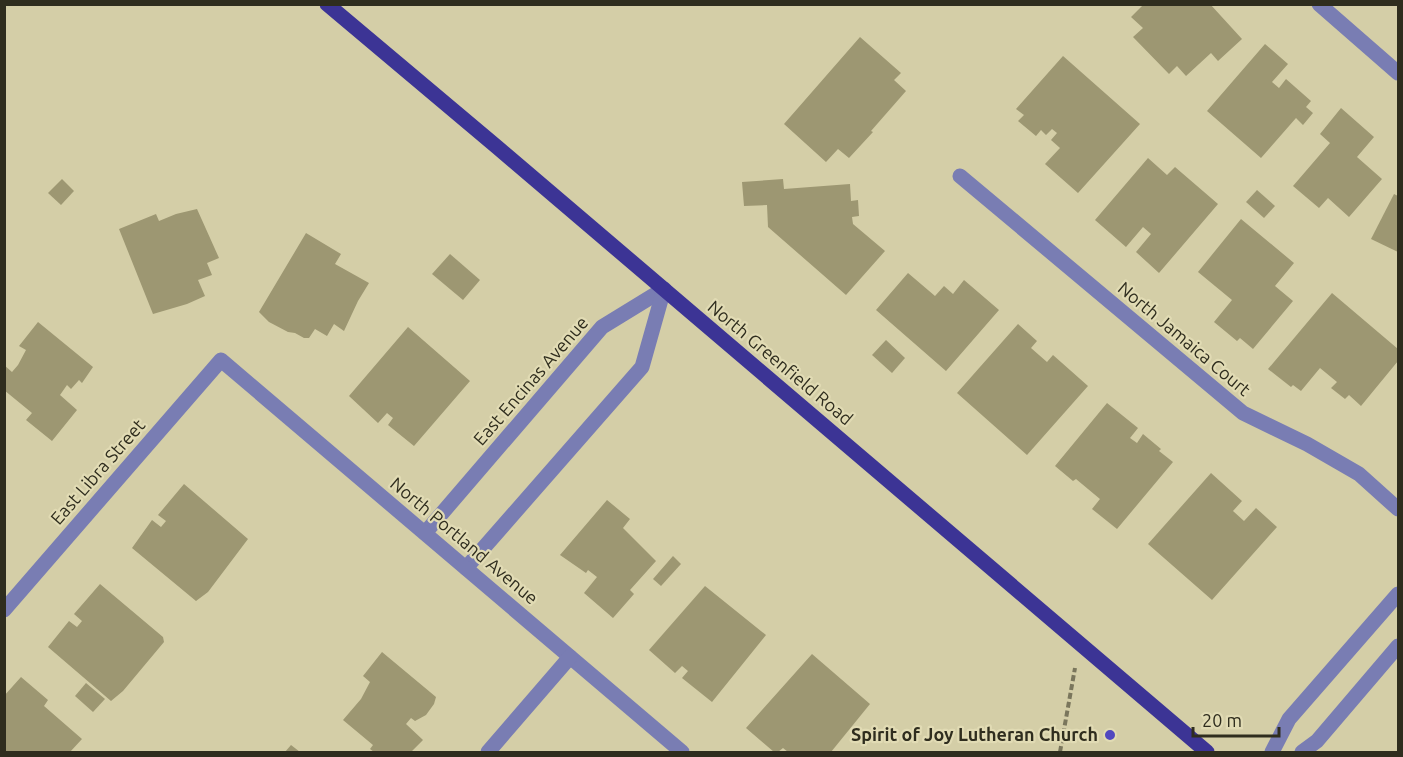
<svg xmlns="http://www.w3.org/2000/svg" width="1403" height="757" viewBox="0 0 1403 757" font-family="Ubuntu,sans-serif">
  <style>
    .building { fill: #9d9772 }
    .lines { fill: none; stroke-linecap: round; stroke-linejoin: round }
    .path { stroke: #7a765c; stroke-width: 4; stroke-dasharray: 6 3; stroke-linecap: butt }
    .minor { stroke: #797db3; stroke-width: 15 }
    .major { stroke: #3c3495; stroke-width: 15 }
    .poi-dot { fill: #5148bf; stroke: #e1dbb4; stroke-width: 2 }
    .labels { text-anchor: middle; stroke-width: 4.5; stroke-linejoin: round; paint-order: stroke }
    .street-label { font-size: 18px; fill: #2f2d1e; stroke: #e1dbb4 }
    .poi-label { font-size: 18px; font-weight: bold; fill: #2f2d1e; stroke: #e1dbb4; text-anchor: end }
  </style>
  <rect width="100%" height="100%" fill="#d4cea7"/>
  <!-- building -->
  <g class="building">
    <polygon points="1144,4 1196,4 1197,6 1199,4 1210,4 1242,39 1218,61 1211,53 1186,76 1177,66 1169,74 1133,37 1143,28 1131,17"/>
    <polygon points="860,37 901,73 894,80 906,91 871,131 873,132 849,158 838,149 826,162 784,124"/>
    <polygon points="1265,44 1288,64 1272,82 1279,88 1286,79 1311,101 1306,107 1313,113 1303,125 1296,118 1261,158 1207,111"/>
    <polygon points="1063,56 1140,124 1078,193 1045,164 1060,148 1051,140 1057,133 1052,129 1046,135 1041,130 1036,136 1018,121 1024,115 1016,109"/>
    <polygon points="1341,108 1374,137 1357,157 1382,179 1349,217 1328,198 1319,208 1293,186 1330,143 1320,134"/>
    <polygon points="1148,158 1167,175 1175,167 1218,204 1159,273 1136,252 1151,234 1143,227 1126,247 1095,220"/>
    <polygon points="62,179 74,191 61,205 48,193"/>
    <polygon points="783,179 784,189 850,184 851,201 858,200 859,216 852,217 853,224 885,251 846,295 768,227 767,205 744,206 742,182"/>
    <polygon points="1257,190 1275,206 1264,218 1246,202"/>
    <polygon points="1394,194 1398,196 1398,252 1371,239"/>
    <polygon points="197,209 219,258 207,263 212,275 198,280 205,296 187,304 153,314 119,229 156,214 159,221 176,214"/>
    <polygon points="1241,219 1294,263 1275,286 1293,301 1253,349 1240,338 1237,341 1214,322 1232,300 1198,272"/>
    <polygon points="306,233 341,254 335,264 369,283 358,301 344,331 334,324 327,336 315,329 309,338 304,338 295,333 288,332 269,322 259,312"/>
    <polygon points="450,254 480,280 463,300 432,274"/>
    <polygon points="908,273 935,296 944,286 953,294 964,280 999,310 946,371 876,310"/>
    <polygon points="1332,293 1398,349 1398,361 1361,406 1349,395 1345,399 1331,388 1337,382 1320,368 1301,391 1293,385 1291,387 1268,369"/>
    <polygon points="38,322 93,367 82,383 79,380 71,389 67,385 60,395 77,410 52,441 26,420 32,413 4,390 4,365 12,372 18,365 26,350 19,346"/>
    <polygon points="1018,324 1037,341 1031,348 1047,362 1053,355 1088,386 1027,455 957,393"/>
    <polygon points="408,327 470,381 414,446 388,425 393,418 387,413 378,423 349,396"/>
    <polygon points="886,340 905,358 892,373 872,355"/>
    <polygon points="1107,403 1138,428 1130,438 1137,443 1143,434 1161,449 1159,451 1173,462 1117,529 1092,509 1100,499 1076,479 1073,481 1055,466"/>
    <polygon points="1211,473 1242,501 1233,511 1244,521 1256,508 1277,527 1212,600 1148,544"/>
    <polygon points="184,484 248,539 208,592 196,601 132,548 152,520 161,527 166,521 158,515"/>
    <polygon points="607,500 630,519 623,528 656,561 630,590 634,594 613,618 584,593 597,577 588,570 586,573 560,555"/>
    <polygon points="673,556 681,564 661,586 653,579"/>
    <polygon points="100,584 163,637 164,642 123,691 111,701 48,647 69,621 77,627 82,621 74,614"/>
    <polygon points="705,586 766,635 712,702 682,678 688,671 682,666 675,673 649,650"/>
    <polygon points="382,652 436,697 434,704 426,715 415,721 411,718 406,724 423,740 411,752 374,752 370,749 373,745 343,720 361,699 370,682 363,676"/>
    <polygon points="812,654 870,704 831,752 788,752 783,748 778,752 774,752 746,728"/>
    <polygon points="21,677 48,700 44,706 82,739 70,752 4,752 4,696"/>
    <polygon points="86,683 105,699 93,712 75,696"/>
    <polygon points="291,745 300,752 285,752"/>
  </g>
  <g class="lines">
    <!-- path -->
    <polyline class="path" points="1060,752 1075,668"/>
    <!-- minor -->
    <g class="minor">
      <polyline points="1319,4 1398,73"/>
      <polyline points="960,176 1243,413 1307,444 1359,474 1398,509"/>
      <polyline points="425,533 602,327 664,289"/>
      <polyline points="466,568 642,367 664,289"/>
      <polyline points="4,610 221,360 682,752"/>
      <polyline points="488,752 570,657"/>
      <polyline points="1272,752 1289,719 1398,594"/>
      <polyline points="1302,752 1317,741 1398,646"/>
    </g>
    <!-- major -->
    <polyline class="major" points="327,4 497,147 1207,752"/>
  </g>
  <!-- markers -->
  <circle class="poi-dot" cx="1110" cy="735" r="6"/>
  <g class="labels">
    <!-- street labels -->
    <g class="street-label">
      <text transform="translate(1184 339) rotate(40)" y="6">North Jamaica Court</text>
      <text transform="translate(780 363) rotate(40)" y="6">North Greenfield Road</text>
      <text transform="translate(531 381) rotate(-49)" y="6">East Encinas Avenue</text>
      <text transform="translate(98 472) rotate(-49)" y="6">East Libra Street</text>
      <text transform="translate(464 541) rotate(40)" y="6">North Portland Avenue</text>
    </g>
    <!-- poi labels -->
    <g class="poi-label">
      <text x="1098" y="741">Spirit of Joy Lutheran Church</text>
    </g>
  </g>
  <!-- border -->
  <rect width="1403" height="757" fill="none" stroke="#2f2d1e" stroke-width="12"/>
  <!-- scale -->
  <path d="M1193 727v9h86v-9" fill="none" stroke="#2f2d1e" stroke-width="3"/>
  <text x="1202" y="727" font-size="18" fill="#2f2d1e" stroke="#e1dbb4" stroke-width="4.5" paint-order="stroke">20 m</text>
</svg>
